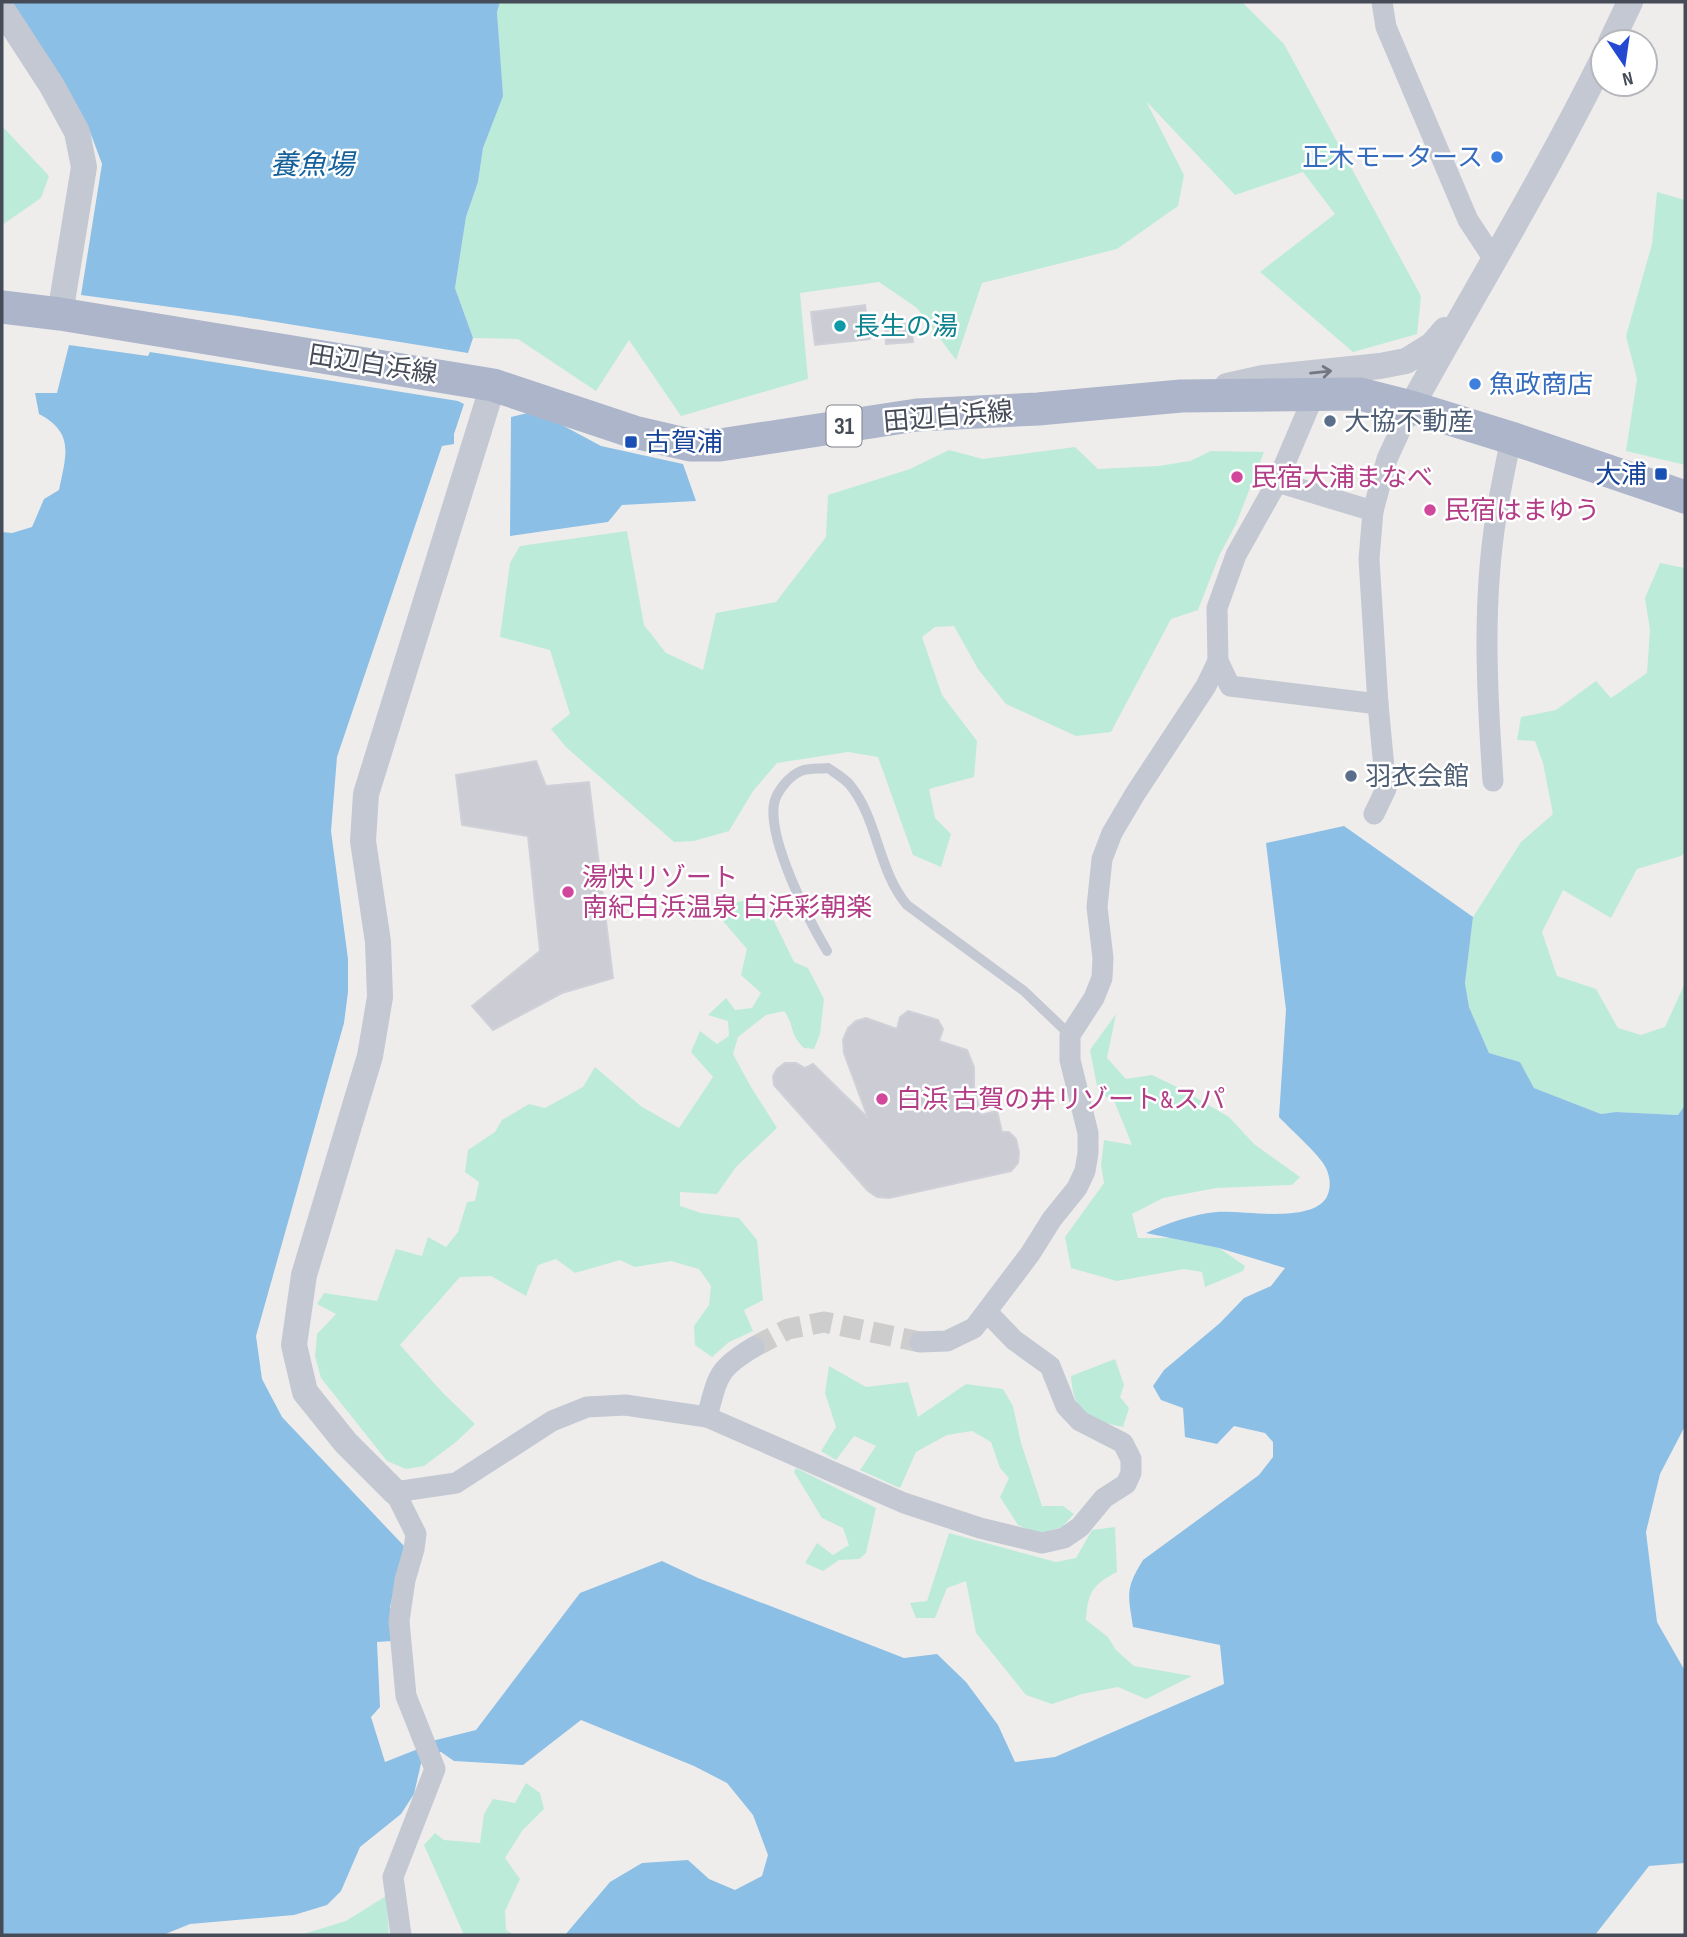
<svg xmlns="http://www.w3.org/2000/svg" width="1687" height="1937" viewBox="0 0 1687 1937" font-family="'Sofia Sans Condensed','Noto Sans JP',sans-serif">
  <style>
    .green { fill: #bcebd9 }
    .water { fill: #8cbfe5 }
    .building { fill: #cccdd4; stroke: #d0d1d8; stroke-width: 2 }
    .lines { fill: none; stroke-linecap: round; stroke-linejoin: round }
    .minor-tunnel { stroke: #cdcdce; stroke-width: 21; stroke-dasharray: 21 10; stroke-linecap: butt }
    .service { stroke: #c3c8d3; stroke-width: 10 }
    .minor { stroke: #c3c8d3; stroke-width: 21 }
    .tertiary { stroke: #c3c8d3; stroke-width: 26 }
    .primary { stroke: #adb5ca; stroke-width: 33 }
    .oneway { stroke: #727783 }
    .shop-dot { fill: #3f7fe0; stroke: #fff; stroke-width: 2.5 }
    .culture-dot { fill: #0f9aa8; stroke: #fff; stroke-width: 2.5 }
    .service-dot { fill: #5c6f8a; stroke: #fff; stroke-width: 2.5 }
    .transit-dot { fill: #1a4fb4; stroke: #fff; stroke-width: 2.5 }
    .hotel-dot { fill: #d1479c; stroke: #fff; stroke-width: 2.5 }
    .labels { text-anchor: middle; stroke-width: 5; stroke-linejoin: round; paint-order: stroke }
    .shield { fill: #fff; stroke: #7e818a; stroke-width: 2 }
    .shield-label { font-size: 24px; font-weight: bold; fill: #464b58 }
    .shop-label { font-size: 26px; fill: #366cbe; stroke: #fff; text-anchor: end }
    .culture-label { font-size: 26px; fill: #0d838f; stroke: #fff; text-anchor: start }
    .street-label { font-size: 26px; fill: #464b58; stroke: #fff }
    .service-label { font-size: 26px; fill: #4e5e75; stroke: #fff; text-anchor: start }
    .transit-label { font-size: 26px; fill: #164399; stroke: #fff; text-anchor: start }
    .hotel-label { font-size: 26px; fill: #b23c85; stroke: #fff; text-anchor: start }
    .water-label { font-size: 28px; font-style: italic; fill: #15619c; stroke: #fff }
  </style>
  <rect width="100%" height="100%" fill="#efedec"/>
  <!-- green -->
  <g class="green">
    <polygon points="500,2 1242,2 1284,44 1421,296 1417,334 1353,352 1260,272 1335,214 1303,172 1235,195 1146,101 1184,175 1178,206 1117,249 982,283 956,360 917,308 879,282 800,293 808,379 681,416 629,340 596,391 518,339 473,338 455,288 466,217 478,182 483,148 502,96 497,12"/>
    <polygon points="2,126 49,176 41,198 2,225"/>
    <polygon points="1657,192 1685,200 1685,465 1626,451 1637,379 1626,336 1652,244"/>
    <polygon points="1075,447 1098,469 1159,466 1190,461 1211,451 1264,452 1236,524 1219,556 1198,610 1171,619 1111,732 1076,736 1006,704 978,669 954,626 935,627 922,637 942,695 977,741 974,777 929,789 935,818 951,834 941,867 913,855 878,757 848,752 777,763 753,791 729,831 694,841 674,842 566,747 551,729 570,714 550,650 500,637 510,563 520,546 627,531 644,625 666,653 703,670 716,613 776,602 826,537 828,495 910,469 949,450 983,459"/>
    <polygon points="1660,563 1685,568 1685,852 1681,856 1637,869 1611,918 1563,890 1542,932 1557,976 1596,989 1618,1028 1641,1035 1665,1027 1685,983 1685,1105 1678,1115 1616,1112 1601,1114 1534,1088 1520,1062 1489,1053 1469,1007 1465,983 1473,917 1521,842 1553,814 1543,763 1535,741 1517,740 1521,717 1556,710 1596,681 1611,698 1647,673 1650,630 1645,598"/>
    <path d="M746 900 771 915 794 962 808 968 824 999 820 1034 814 1049 804 1048C789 1034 795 1026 784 1011L766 1015 738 1037 733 1054 751 1087 777 1128 736 1167 717 1194 680 1192V1206L701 1213 739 1218 757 1240 763 1300 744 1310 753 1331 729 1342 712 1357 695 1345 694 1326 709 1305 711 1286 699 1269 671 1261 635 1267 620 1260 575 1273 556 1259 538 1265 526 1296 491 1276 460 1277 400 1345 443 1393 475 1424 456 1442 424 1466 406 1469 387 1461 321 1378 315 1356 317 1334 336 1314 317 1304 324 1293 377 1301 396 1249 422 1256 428 1237 446 1247 458 1232 467 1202 475 1201 479 1182 465 1172 468 1150 495 1132 502 1120 529 1104 545 1108 583 1087 595 1067 642 1107 679 1128 713 1077 691 1052 700 1031 717 1044 729 1036 728 1021 708 1015 726 998 735 1010 752 1008 761 993 741 975 747 949 723 921 728 905Z"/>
    <polygon points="1116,1014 1107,1058 1126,1079 1152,1075 1181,1089 1229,1117 1254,1144 1300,1177 1292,1185 1216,1188 1163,1198 1132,1214 1138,1238 1171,1238 1219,1248 1245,1266 1243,1271 1205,1287 1202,1272 1184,1269 1117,1281 1071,1268 1065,1237 1104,1183 1101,1165 1104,1140 1132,1145 1115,1103 1098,1091 1090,1050"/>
    <path d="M1115 1359 1124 1385 1120 1397 1129 1408 1123 1427C1089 1420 1073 1413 1071 1376Z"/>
    <polygon points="829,1366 866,1387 908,1382 918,1417 966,1384 1003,1389 1013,1406 1021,1443 1042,1506 1063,1506 1074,1514 1062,1527 1039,1534 1018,1525 1000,1497 1009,1478 1000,1468 991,1442 972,1431 947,1435 916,1452 900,1488 860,1470 876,1446 854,1436 836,1460 821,1451 836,1427 825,1393"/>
    <polygon points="796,1468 876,1508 866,1553 859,1559 839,1560 823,1571 805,1563 817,1543 833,1555 849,1545 843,1528 822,1518 794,1472"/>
    <path d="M1115 1527 1117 1572C1092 1585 1088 1592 1086 1620L1108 1637 1116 1650 1134 1666 1192 1676 1146 1699 1118 1687 1082 1694 1052 1704 1026 1695 976 1633 966 1581 947 1588 935 1618H916L910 1603 927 1601 949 1533 1056 1562 1076 1558 1092 1530Z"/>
    <polygon points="526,1783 540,1793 544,1809 522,1831 505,1858 520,1879 505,1911 506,1930 514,1935 464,1935 424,1845 435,1833 444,1840 480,1843 484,1814 493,1799 515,1803"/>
    <polygon points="386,1896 389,1935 300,1935 346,1921"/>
  </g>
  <!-- water -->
  <g class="water">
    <polygon points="9,2 500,2 497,12 503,96 483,148 478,182 466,217 455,288 473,338 468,353 238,316 81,295 102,164 89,129"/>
    <path d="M69 345 148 356 150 352 458 401 464 404 454 434V444L442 446 337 757 331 831 348 959V992L344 1023 256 1336 262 1379 282 1417 404 1546 390 1607 392 1641 377 1642 380 1707 371 1717 385 1762 418 1749 422 1759 414 1794 401 1814 360 1847 341 1891 327 1905 294 1915 190 1924 163 1935H2V532L12 533 32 527 44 499 59 490C66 455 75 433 39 414L35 393H57Z"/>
    <polygon points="536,411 601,446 683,464 696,501 622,505 608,522 510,536 511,417"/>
    <path d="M1344 826 1473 917 1465 983 1469 1007 1489 1053 1520 1062 1534 1088 1601 1114 1616 1112 1678 1115 1685 1105V1426L1660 1474 1646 1532 1657 1622 1685 1671V1863L1649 1866 1595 1935H565L610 1882 642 1863 688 1860 709 1879 735 1890 762 1876 768 1855 753 1815 727 1783 694 1766 581 1720 523 1765 454 1761 441 1752H436L432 1741 476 1730 580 1593 662 1561 698 1578 904 1658 937 1654 966 1682 998 1725 1015 1762 1055 1757 1224 1684 1220 1645 1133 1627C1128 1594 1125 1589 1143 1560L1259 1475 1273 1457V1442L1265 1433 1234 1426 1217 1444 1185 1437 1183 1408 1161 1400 1153 1386 1164 1370 1220 1323 1244 1298 1271 1286 1285 1268 1219 1248 1146 1233C1168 1223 1193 1214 1217 1212 1243 1210 1317 1225 1328 1194 1331 1185 1330 1177 1326 1168 1320 1155 1290 1129 1279 1117L1286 1010 1266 843Z"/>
  </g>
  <!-- building -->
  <g class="building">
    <polygon points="865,305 870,339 815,345 811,312"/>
    <polygon points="911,323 913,342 886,344 885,326"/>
    <polygon points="536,761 546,786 589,782 613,978 562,993 493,1030 472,1006 540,951 528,836 462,825 456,775"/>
    <polygon points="908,1011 938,1020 943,1029 939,1041 967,1050 974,1067 974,1087 981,1115 997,1111 1002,1132 1009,1132 1016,1139 1019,1152 1018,1163 1011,1171 889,1198 877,1197 868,1191 774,1085 773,1076 777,1069 785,1063 796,1063 805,1068 813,1064 868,1118 844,1053 843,1040 848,1028 856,1021 866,1018 897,1029 900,1017"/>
  </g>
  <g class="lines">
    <!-- minor-tunnel -->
    <polyline class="minor-tunnel" points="754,1347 788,1329 824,1322 920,1342"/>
    <!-- service -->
    <path class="service" d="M827 951C808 919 768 840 774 804 776 792 789 776 801 771 808 768 820 769 828 768 835 773 844 778 850 785 878 819 878 871 907 905L1024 991 1070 1035"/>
    <!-- minor -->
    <g class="minor">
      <polyline points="1382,2 1386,27 1468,220 1495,261"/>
      <polyline points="1315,393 1277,482 1236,555 1217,608 1218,661 1230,686 1378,704"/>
      <polyline points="1277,482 1373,511"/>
      <path d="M1493 781C1487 693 1482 605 1496 517 1500 491 1506 464 1511 438"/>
      <polyline points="1374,814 1386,789 1378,704 1369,559 1373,511 1387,459 1411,407"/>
      <polyline points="920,1342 947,1341 974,1328 1030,1254 1052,1219 1077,1188 1085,1171 1088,1153 1088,1133 1070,1060 1070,1035 1094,998 1102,978 1103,958 1097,907 1102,859 1112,833 1135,794 1206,686 1218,661"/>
      <path d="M707 1417C718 1376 717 1369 754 1347"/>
      <polyline points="401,1935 393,1877 435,1769 406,1696 399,1621 405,1580 414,1549 416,1534 395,1492 456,1483 552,1421 587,1407 625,1405 707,1417 904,1503 980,1528 1042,1543 1064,1538 1080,1527 1104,1498 1126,1484 1131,1473 1131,1459 1123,1443 1080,1421 1066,1406 1050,1366 1014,1340 987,1312"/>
    </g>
    <!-- tertiary -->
    <g class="tertiary">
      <polyline points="2,9 52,86 77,132 84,167 60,314"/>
      <polyline points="1611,42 1630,2"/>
      <polyline points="1227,386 1263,378 1380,366 1406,361 1432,345 1445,330"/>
      <path d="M1411 407C1475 291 1544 178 1603 59"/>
      <polyline points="395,1492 346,1443 305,1392 294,1345 304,1275 370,1056 380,997 378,942 363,841 366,794 493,385"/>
    </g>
    <!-- primary -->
    <polyline class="primary" points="2,307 60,314 493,385 634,432 690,445 720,445 917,415 1038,409 1181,396 1360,394 1411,407 1511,438 1685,497"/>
  </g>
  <!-- one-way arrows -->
  <defs><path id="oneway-shaft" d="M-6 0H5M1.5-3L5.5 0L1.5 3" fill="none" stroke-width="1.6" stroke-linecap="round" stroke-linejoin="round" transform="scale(1.75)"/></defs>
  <use class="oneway" href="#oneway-shaft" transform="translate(1321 372) rotate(-6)"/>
  <!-- markers -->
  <g class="shop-dot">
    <circle cx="1497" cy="157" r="7"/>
    <circle cx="1475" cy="384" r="7"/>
  </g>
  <circle class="culture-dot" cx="840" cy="326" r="7"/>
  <g class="service-dot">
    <circle cx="1330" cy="421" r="7"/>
    <circle cx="1351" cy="776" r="7"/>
  </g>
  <g class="transit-dot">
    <rect x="624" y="435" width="14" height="14" rx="3.5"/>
    <rect x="1654" y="467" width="14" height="14" rx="3.5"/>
  </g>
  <g class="hotel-dot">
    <circle cx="1237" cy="477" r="7"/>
    <circle cx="1430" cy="510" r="7"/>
    <circle cx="568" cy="892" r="7"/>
    <circle cx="882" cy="1099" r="7"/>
  </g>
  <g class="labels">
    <!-- shield labels -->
    <rect class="shield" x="826.5" y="405.5" width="35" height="41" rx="5"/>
    <g class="shield-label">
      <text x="844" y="434">31</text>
    </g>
    <!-- shop labels -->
    <g class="shop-label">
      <text x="1483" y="166">正木モータース</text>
      <text x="1489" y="393" text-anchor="start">魚政商店</text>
    </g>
    <!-- culture labels -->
    <g class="culture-label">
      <text x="854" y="335">長生の湯</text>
    </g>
    <!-- street labels -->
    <g class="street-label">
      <text transform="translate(373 364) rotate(9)" y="9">田辺白浜線</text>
      <text transform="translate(948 416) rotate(-5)" y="9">田辺白浜線</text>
    </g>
    <!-- service labels -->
    <g class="service-label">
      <text x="1344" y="430">大協不動産</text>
      <text x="1365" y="785">羽衣会館</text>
    </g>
    <!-- transit labels -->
    <g class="transit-label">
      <text x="645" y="451">古賀浦</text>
      <text x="1647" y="483" text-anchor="end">大浦</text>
    </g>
    <!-- hotel labels -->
    <g class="hotel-label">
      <text x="1251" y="486">民宿大浦まなべ</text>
      <text x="1444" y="519">民宿はまゆう</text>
      <text x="582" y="886">湯快リゾート<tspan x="582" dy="30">南紀白浜温泉 白浜彩朝楽</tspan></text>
      <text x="896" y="1108">白浜 古賀の井リゾート&amp;スパ</text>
    </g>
    <!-- water labels -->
    <g class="water-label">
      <text x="312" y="174">養魚場</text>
    </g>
  </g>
  <!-- border -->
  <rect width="1687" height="1937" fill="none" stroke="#464b58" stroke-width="7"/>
  <!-- north arrow -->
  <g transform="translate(1624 63) rotate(167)"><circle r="33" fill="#ffffff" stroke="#b5b7bc" stroke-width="2"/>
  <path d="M0-5L12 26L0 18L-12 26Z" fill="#2449d1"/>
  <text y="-10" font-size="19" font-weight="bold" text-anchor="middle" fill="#464b58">N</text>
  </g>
</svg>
